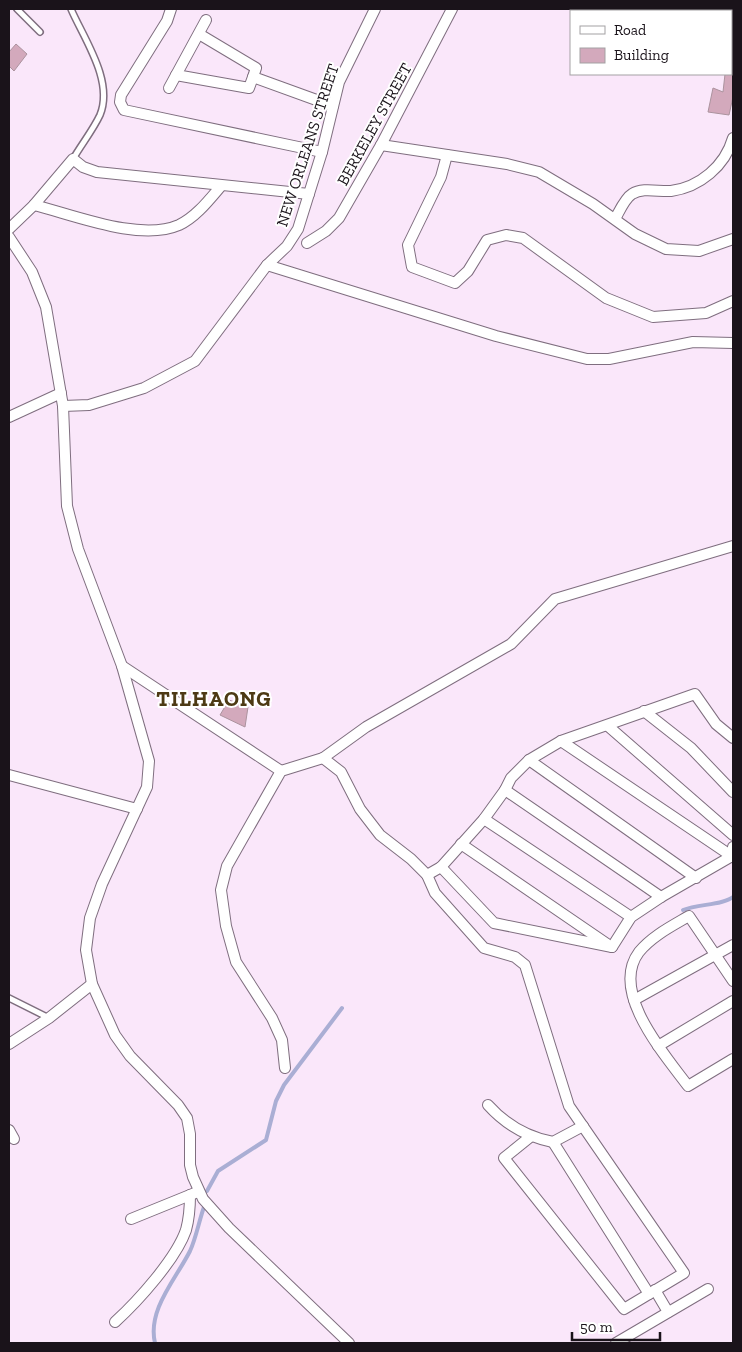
<svg xmlns="http://www.w3.org/2000/svg" width="742" height="1352" viewBox="0 0 742 1352" font-family="'Zilla Slab',serif">
  <style>
    .lines { fill: none; stroke-linecap: round; stroke-linejoin: round }
    .stream { stroke: #aaaed4; stroke-width: 4 }
    .building { fill: #d3a9bc; stroke: #ab939e }
    .lane-casing { stroke: #7f6e7f; stroke-width: 8 }
    .street-casing { stroke: #7f6e7f; stroke-width: 12 }
    .lane { stroke: #fff; stroke-width: 5 }
    .street { stroke: #fff; stroke-width: 10 }
    .labels { text-anchor: middle; stroke-width: 4; stroke-linejoin: round; paint-order: stroke }
    .street-label { font-size: 16px; fill: #1a131a; stroke: #fff }
    .district-label { font-size: 21px; font-weight: bold; letter-spacing: 1px; fill: #4d3a14; stroke: #fff }
  </style>
  <rect width="100%" height="100%" fill="#fae7fa"/>
  <g class="lines">
    <!-- stream -->
    <g class="stream">
      <path d="M683 910C698 904 723 905 733 897"/>
      <polyline points="207,1191 218,1171 266,1140 276,1101 284,1085 342,1008"/>
      <path d="M155 1343C147 1310 176 1279 190 1251 196 1238 199 1221 204 1207"/>
    </g>
  </g>
  <!-- building -->
  <g class="building">
    <polygon points="16,44 27,54 14,71 9,66 9,52"/>
    <polygon points="731,58 733,58 733,97 729,115 708,112 713,88 723,92 725,74 731,74"/>
    <polygon points="229,700 248,707 245,727 220,715"/>
  </g>
  <g class="lines">
    <defs>
      <g id="lane">
        <polyline points="17,9 40,32"/>
        <path d="M71 9C84 39 114 81 100 115 93 130 81 145 73 159"/>
        <polyline points="9,998 49,1018"/>
      </g>
      <g id="street">
        <polyline points="171,9 167,21 121,95 120,102 124,110 322,152"/>
        <polyline points="679,9 688,11"/>
        <polyline points="199,34 256,68 253,77 333,106"/>
        <polyline points="176,75 249,88 253,77"/>
        <polyline points="169,88 206,20"/>
        <polyline points="381,145 507,164 539,172 593,204 635,234 666,249 699,251 733,239"/>
        <polyline points="447,155 441,177 408,245 412,267 455,283 468,271 487,240 506,235 523,238 606,298 653,317 706,313 733,301"/>
        <path d="M34 205C74 215 140 242 179 225 196 217 209 200 221 186"/>
        <path d="M615 219C619 212 625 198 632 194 643 187 659 192 671 191 700 187 725 166 733 138"/>
        <polyline points="9,229 34,205 73,159 83,167 97,172 309,194"/>
        <polyline points="9,237 32,272 46,307 63,406 67,506 78,549 122,666 149,761 147,787 102,884 90,918 86,950 92,984 115,1035 130,1056 178,1105 187,1118 190,1134 190,1165 193,1177 203,1199 229,1228 349,1343"/>
        <polyline points="307,243 326,231 339,218 381,145 452,9"/>
        <polyline points="267,265 496,336 587,359 609,359 693,342 733,343"/>
        <polyline points="63,406 89,405 144,388 195,361 267,265 287,246 298,229 322,152 339,82 375,9"/>
        <polyline points="9,417 61,393"/>
        <polyline points="122,666 281,771"/>
        <polyline points="644,711 691,748 733,792"/>
        <polyline points="608,726 733,835"/>
        <polyline points="561,741 733,857"/>
        <polyline points="323,758 341,772 360,809 380,835 411,859 427,875 435,893 484,948 515,957 525,965 569,1106 684,1273 624,1309 504,1158 530,1137"/>
        <polyline points="529,760 696,878"/>
        <polyline points="9,775 137,809"/>
        <polyline points="505,790 661,897"/>
        <polyline points="484,819 631,917"/>
        <polyline points="461,844 607,944"/>
        <polyline points="441,867 494,923 612,947"/>
        <polyline points="427,875 441,867 484,819 505,790 511,778 529,760 561,741 695,694 716,724 733,738"/>
        <polyline points="612,947 631,917 661,897 732,856 733,847"/>
        <path d="M733 981 689 916C672 926 652 936 639 952 609 992 665 1055 688 1086L733 1059"/>
        <polyline points="634,1000 733,945"/>
        <polyline points="9,1044 49,1018 92,984"/>
        <polyline points="658,1046 733,1001"/>
        <polyline points="285,1068 282,1040 272,1018 236,962 226,926 221,890 227,866 281,771 323,758 366,727 511,644 555,599 733,546"/>
        <path d="M488 1105C506 1125 527 1137 553 1142L583 1126"/>
        <polyline points="9,1130 14,1139"/>
        <polyline points="553,1142 649,1294"/>
        <polyline points="131,1219 195,1193"/>
        <polyline points="655,1290 668,1312"/>
        <path d="M115 1322C138 1301 176 1259 186 1230 189 1219 190 1207 190 1195"/>
        <polyline points="616,1343 708,1289"/>
      </g>
    </defs>
    <!-- lane casing -->
    <use href="#lane" class="lane-casing"/>
    <!-- street casing -->
    <use href="#street" class="street-casing"/>
    <!-- lane -->
    <use href="#lane" class="lane"/>
    <!-- street -->
    <use href="#street" class="street"/>
  </g>
  <g class="labels">
    <!-- street labels -->
    <g class="street-label">
      <text transform="translate(374 124) rotate(-61)" y="6">BERKELEY STREET</text>
      <text transform="translate(307 145) rotate(-72)" y="6">NEW ORLEANS STREET</text>
    </g>
    <!-- district labels -->
    <g class="district-label">
      <text x="214" y="706">TILHAONG</text>
    </g>
  </g>
  <!-- border -->
  <rect width="742" height="1352" fill="none" stroke="#1a131a" stroke-width="20"/>
  <!-- legend -->
  <rect x="570" y="10" width="162" height="65" fill="#ffffff" stroke="#a3a1a3"/>
  <rect x="580" y="26" width="25" height="8" fill="#ffffff" stroke="#a3a1a3"/>
  <text x="614" y="35" font-size="15" fill="#1a131a">Road</text>
  <rect x="580" y="48" width="25" height="15" fill="#d3a9bc" stroke="#a3a1a3"/>
  <text x="614" y="60" font-size="15" fill="#1a131a">Building</text>
  <!-- scale -->
  <path d="M572 1332v8h88v-8" fill="none" stroke="#1a131a" stroke-width="2.5"/>
  <text x="580" y="1332" font-size="15" fill="#1a131a" stroke="#ffffff" stroke-width="4" paint-order="stroke">50 m</text>
</svg>
